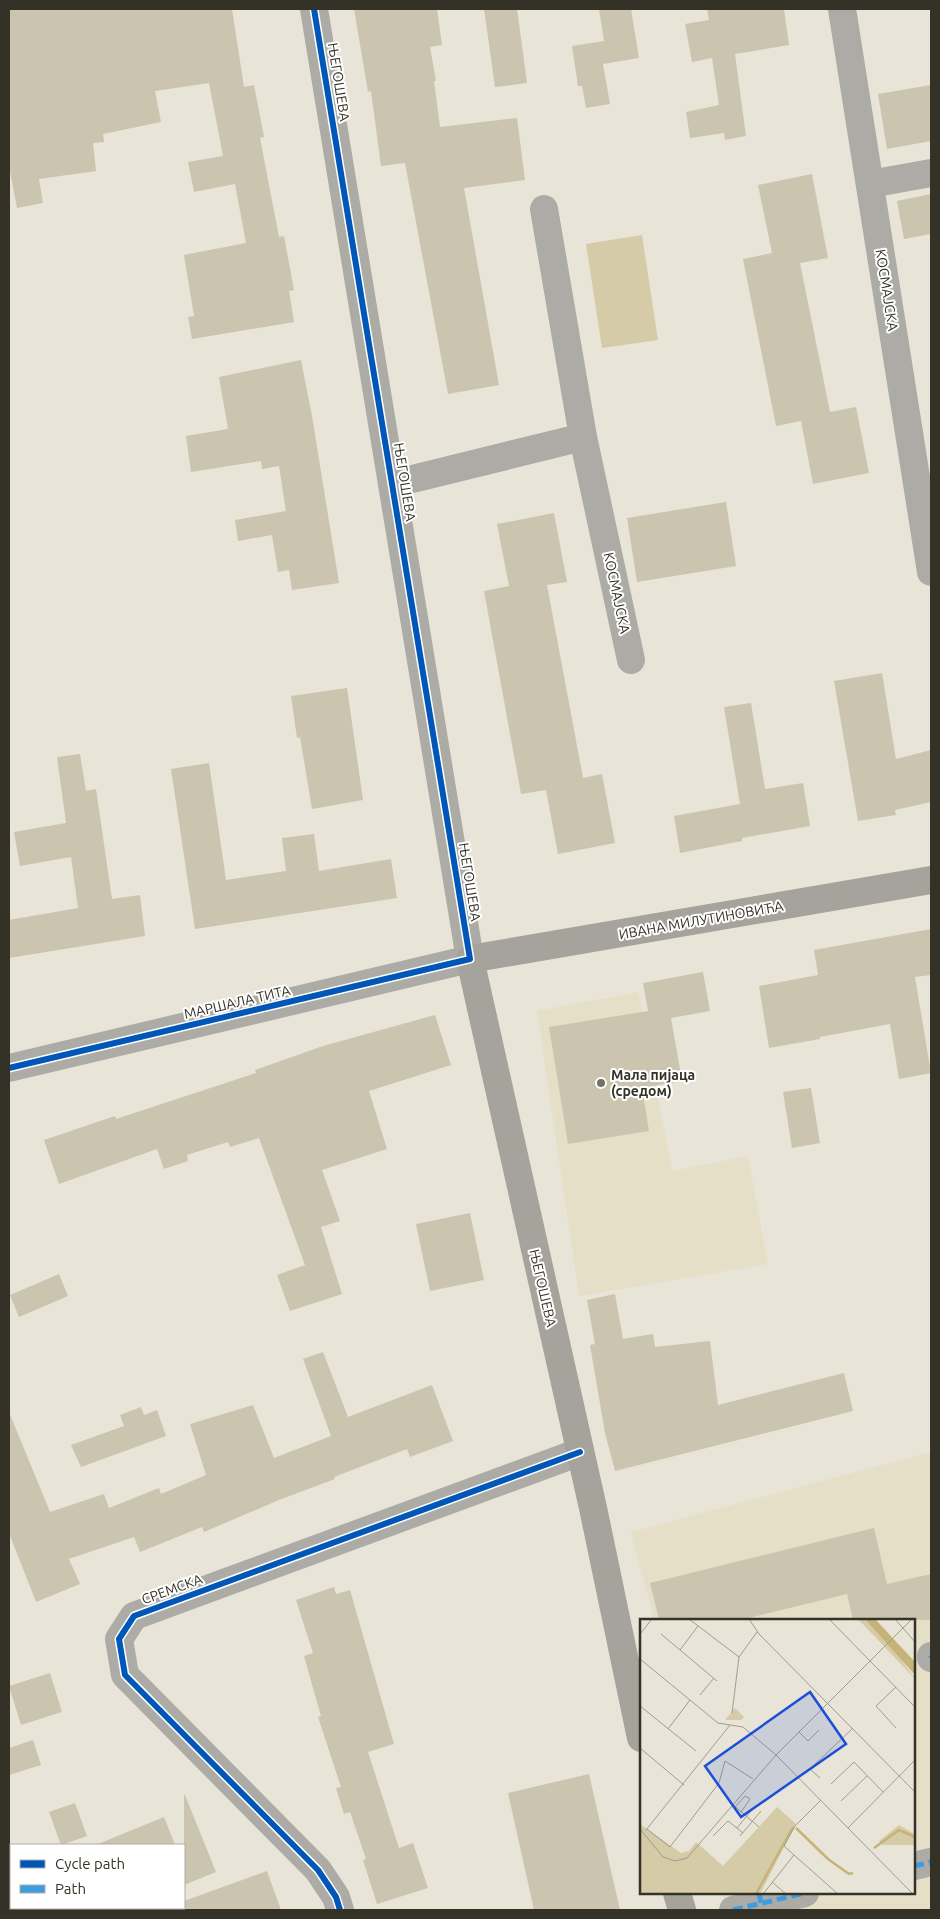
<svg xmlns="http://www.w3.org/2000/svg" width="940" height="1919" viewBox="0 0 940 1919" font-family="Ubuntu,sans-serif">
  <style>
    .built { fill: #e6dfc8 }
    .green { fill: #d6cba7 }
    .building { fill: #cbc4af }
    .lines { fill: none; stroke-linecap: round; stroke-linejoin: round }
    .minor { stroke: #acaba5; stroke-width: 28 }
    .major { stroke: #a5a39b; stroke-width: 28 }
    .quiet { stroke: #3e9de0; stroke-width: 5; stroke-dasharray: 10 5; stroke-linecap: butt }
    .cycleway-casing { stroke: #fff; stroke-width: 9 }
    .cycleway { stroke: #0057b8; stroke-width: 6 }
    .poi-dot { fill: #737065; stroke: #fff; stroke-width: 2 }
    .labels { text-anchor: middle; stroke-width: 4; stroke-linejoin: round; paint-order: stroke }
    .street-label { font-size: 14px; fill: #343127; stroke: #fff }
    .poi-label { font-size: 14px; font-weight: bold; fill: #343127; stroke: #fff; text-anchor: start }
    .inset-river { fill: none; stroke: #c5b377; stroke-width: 2.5 }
    .inset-road { fill: none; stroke: #a09c91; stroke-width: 1 }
    .view { fill: #1d4ed8; fill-opacity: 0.15; stroke: #1d4ed8; stroke-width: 2.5 }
    .inset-edge { fill: none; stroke: #343127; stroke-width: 2.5 }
  </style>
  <rect width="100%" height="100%" fill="#e8e4d7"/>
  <!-- built -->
  <g class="built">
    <polygon points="638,992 672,1171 748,1156 768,1264 579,1296 537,1011"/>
    <polygon points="931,1452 931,1910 727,1910 722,1893 914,1893 914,1620 654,1620 631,1532"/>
  </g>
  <!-- green -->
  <polygon class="green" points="642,235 658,340 602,348 586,244"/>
  <!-- building -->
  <g class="building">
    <polygon points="9,9 232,9 244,87 254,85 264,137 260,138 279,237 284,236 294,290 289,291 294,322 192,339 188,317 194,316 184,255 246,243 235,184 194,192 188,162 223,156 209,83 155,91 161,122 103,134 104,142 93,143 96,171 39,179 43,203 17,208 9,166"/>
    <polygon points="354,9 437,9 442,45 430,47 436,81 434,81 440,127 517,118 525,180 464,188 499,385 448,394 405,163 381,166 371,91 368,92"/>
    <polygon points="484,9 517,9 527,83 495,87"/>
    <polygon points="599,9 631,9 639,58 603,64 610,104 586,108 582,86 578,86 572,46 604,41"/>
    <polygon points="707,9 784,9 789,45 735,54 746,136 725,140 724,133 690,138 686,112 719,105 712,58 692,62 685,24 709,20"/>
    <polygon points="931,85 931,141 887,149 878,94"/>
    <polygon points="812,174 828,258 800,263 830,412 856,407 869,473 813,484 801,421 776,426 743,259 772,253 758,185"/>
    <polygon points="931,194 931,234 904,239 897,201"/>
    <polygon points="301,360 312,416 339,583 292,590 289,570 278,572 272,535 238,541 235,520 286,511 279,466 262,469 261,461 191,472 186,436 228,429 219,377"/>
    <polygon points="726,502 736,566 637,582 627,518"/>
    <polygon points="554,513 567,582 547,585 583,778 602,774 615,843 558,854 546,790 521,794 484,591 509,586 497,524"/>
    <polygon points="882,673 896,759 931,750 931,802 895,810 896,815 858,821 834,681"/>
    <polygon points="347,688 363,800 312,809 300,737 297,738 291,696"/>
    <polygon points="751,703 765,789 803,783 810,826 742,838 742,841 680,853 674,816 740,804 724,707"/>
    <polygon points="80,754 86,791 96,789 112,899 140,895 145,936 9,958 9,920 78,908 71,857 20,866 14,832 66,823 57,757"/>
    <polygon points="209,763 226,880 286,871 282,838 314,834 319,871 391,859 397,898 195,929 171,769"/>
    <polygon points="931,929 931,975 915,977 931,1073 899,1079 890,1024 820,1037 820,1039 769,1048 759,986 818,975 814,950"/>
    <polygon points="703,972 710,1011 671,1018 682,1081 642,1088 649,1131 568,1144 549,1027 648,1011 643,983"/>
    <polygon points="435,1015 451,1065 369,1091 387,1149 322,1170 340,1221 321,1227 342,1294 290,1311 277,1275 305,1265 259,1138 230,1147 228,1142 187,1155 188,1161 164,1169 157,1149 59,1184 44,1140 115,1116 116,1119 256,1073 255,1070 323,1046"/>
    <polygon points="811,1088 820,1143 792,1148 783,1092"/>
    <polygon points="470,1213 484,1280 430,1291 416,1224"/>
    <polygon points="59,1274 68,1296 19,1317 10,1295"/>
    <polygon points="615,1294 623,1339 653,1334 655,1347 710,1341 718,1405 844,1373 853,1411 615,1471 605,1433 590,1345 595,1344 587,1300"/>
    <polygon points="323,1352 348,1417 432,1385 453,1441 410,1457 407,1449 334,1477 335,1479 279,1500 204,1532 202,1527 140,1552 134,1537 69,1559 80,1584 36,1602 9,1533 9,1412 50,1512 104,1494 109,1508 159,1488 161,1494 206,1475 190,1424 253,1405 274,1458 331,1436 303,1359"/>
    <polygon points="141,1407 144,1415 157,1410 166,1436 81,1467 71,1445 124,1426 120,1415"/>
    <polygon points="874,1528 887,1584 931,1574 931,1620 853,1620 847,1594 740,1620 659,1620 650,1583"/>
    <polygon points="334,1587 336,1594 350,1590 394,1744 368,1752 399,1848 413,1843 428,1888 377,1904 363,1860 366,1859 350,1812 344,1814 336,1788 341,1787 318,1717 321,1716 304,1656 313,1653 296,1600"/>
    <polygon points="50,1673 62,1712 21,1725 9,1686"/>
    <polygon points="33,1740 41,1765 9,1775 9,1748"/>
    <polygon points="589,1774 620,1910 534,1910 508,1793"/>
    <polygon points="184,1795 185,1795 216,1872 184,1885"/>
    <polygon points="75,1803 87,1836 61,1845 49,1812"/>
    <polygon points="164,1817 175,1845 98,1845 98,1844"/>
    <polygon points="267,1871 281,1910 166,1910 166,1908 184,1908 184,1901"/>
  </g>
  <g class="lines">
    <!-- minor -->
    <g class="minor">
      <polyline points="842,9 931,572"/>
      <polyline points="870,184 931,173"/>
      <polyline points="583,437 631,660"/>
      <polyline points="392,484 583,437 544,209"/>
      <polyline points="9,1068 470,959 314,9"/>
      <polyline points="931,1656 931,1658"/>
      <polyline points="914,1866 931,1862"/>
      <polyline points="340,1910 336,1897 318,1870 125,1675 119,1639 134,1616 580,1452"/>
      <polyline points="733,1910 805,1893"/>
    </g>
    <!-- major -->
    <g class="major">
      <polyline points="641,1738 593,1508 470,959 931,880"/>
      <polyline points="677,1893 682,1910"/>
    </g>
    <!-- quiet -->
    <g class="quiet">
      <polyline points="931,1656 931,1658"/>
      <polyline points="914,1866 931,1862"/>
      <polyline points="759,1893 761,1903"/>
      <polyline points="733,1910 805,1893"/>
    </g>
    <defs>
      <g id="cycleway">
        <polyline points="9,1068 470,959 314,9"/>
        <polyline points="340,1910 336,1897 318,1870 125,1675 119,1639 134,1616 580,1452"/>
      </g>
    </defs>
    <!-- cycleway casing -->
    <use href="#cycleway" class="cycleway-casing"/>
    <!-- cycleway -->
    <use href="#cycleway" class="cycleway"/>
  </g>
  <!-- markers -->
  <circle class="poi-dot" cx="601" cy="1083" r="5"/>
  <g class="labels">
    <!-- street labels -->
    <g class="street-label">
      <text transform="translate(339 82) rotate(81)" y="5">ЊЕГОШЕВА</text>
      <text transform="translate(887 290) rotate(81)" y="5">КОСМАЈСКА</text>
      <text transform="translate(405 482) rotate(81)" y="5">ЊЕГОШЕВА</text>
      <text transform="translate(617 593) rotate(78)" y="5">КОСМАЈСКА</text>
      <text transform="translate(470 882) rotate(81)" y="5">ЊЕГОШЕВА</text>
      <text transform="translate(701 920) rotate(-10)" y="5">ИВАНА МИЛУТИНОВИЋА</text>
      <text transform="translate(237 1002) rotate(-13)" y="5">МАРШАЛА ТИТА</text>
      <text transform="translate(543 1288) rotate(77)" y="5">ЊЕГОШЕВА</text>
      <text transform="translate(172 1589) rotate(-20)" y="5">СРЕМСКА</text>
    </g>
    <!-- poi labels -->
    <g class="poi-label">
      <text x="611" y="1080">Мала пијаца<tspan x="611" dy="16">(средом)</tspan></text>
    </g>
  </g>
  <!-- overview -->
  <g transform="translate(640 1619)">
    <rect width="275" height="275" fill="#e8e4d7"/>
    <path d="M218 0H225L251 26 275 60ZM95 89 104 98 101 101H85ZM137 188 156 205 120 275H0V205L41 234 49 232 56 223 83 247ZM259 206 275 215V226H243L239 222Z" fill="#d6cba7"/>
    <path d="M225 0H235L275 43V56Z" fill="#c5b377"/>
    <path class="inset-river" d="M156 209 188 240 209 255 213 254M234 229 259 211 275 218M116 275 153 208"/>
    <path class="inset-road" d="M49 0 99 38M109 0 119 15 275 173M189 0 275 88M255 0 275 23M0 15 12 0M21 15 77 62M40 31 58 7M0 40 78 104 103 108 136 136 272 0M256 68 236 87 256 109M60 76 74 59M0 87 56 132M92 94 99 38 117 13M28 110 50 81M159 113 168 122 179 111M0 129 44 166M180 159 170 150 213 109M191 165 214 143 243 173M201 182 227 157M91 184 119 208M95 188 105 177 110 180 101 193M97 209 115 187M208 209 275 141M0 210 23 238 35 242 47 239 136 136 273 275M7 210 30 228 79 164 85 142 113 160M6 211 90 106M73 217 88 202 103 214M100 217 121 192M154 236 198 275M132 263 146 275M123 275 154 236 144 227 155 207 181 181"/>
    <path class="view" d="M170 73 206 125 101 198 65 147Z"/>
    <rect width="275" height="275" class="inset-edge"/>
  </g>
  <!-- border -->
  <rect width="940" height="1919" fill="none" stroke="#343127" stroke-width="20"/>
  <!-- legend -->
  <rect x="10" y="1844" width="175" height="65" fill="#ffffff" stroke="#aeada9"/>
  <rect x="20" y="1860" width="25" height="8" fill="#0057b8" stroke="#aeada9"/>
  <text x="55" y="1869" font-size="15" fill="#343127">Cycle path</text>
  <rect x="20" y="1885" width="25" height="8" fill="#3e9de0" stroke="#aeada9"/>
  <text x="55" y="1894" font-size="15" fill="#343127">Path</text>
</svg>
